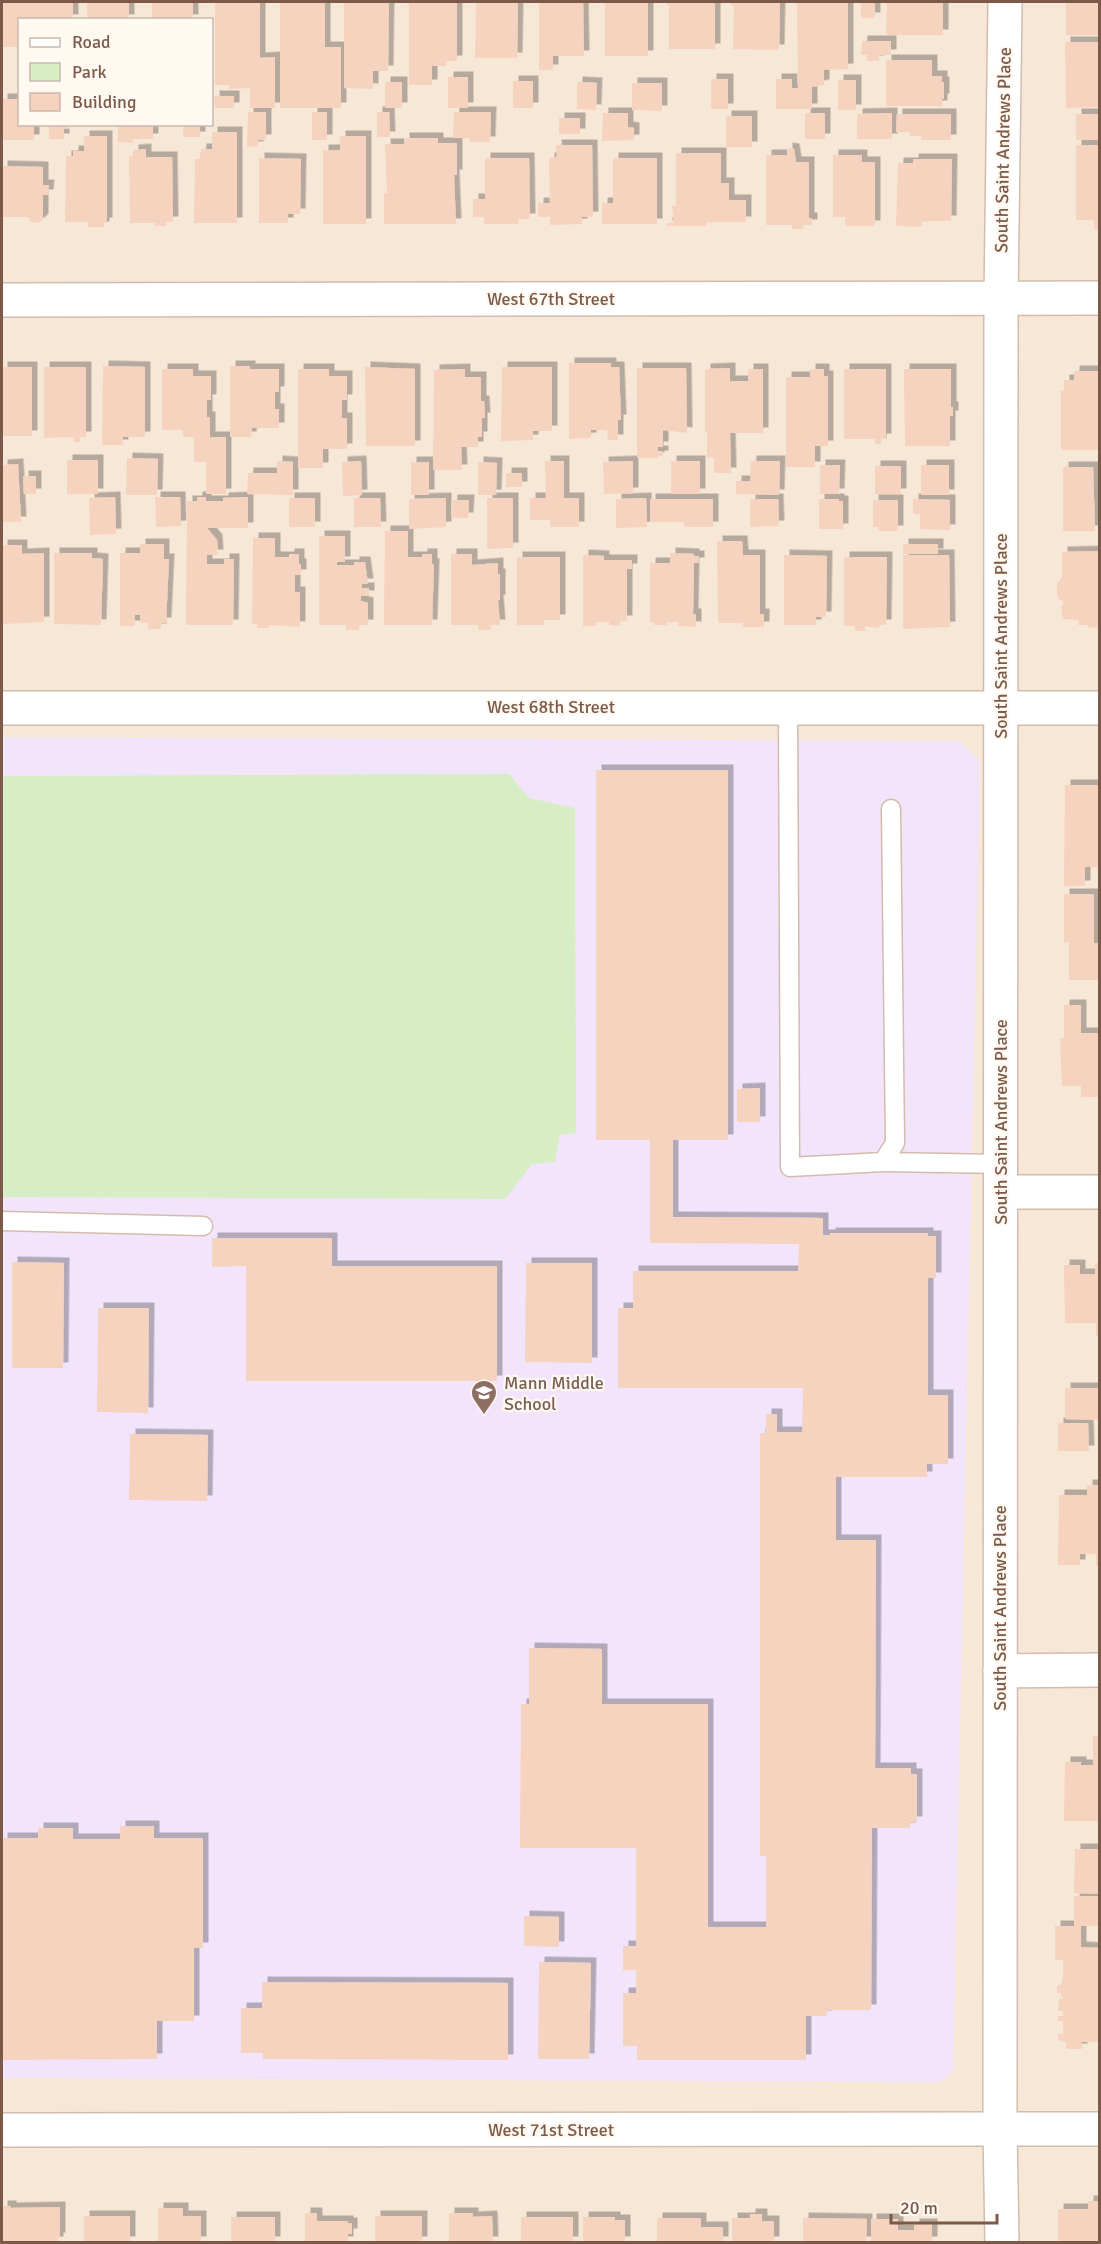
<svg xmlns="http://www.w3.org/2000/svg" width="1101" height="2244" viewBox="0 0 1101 2244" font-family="Signika,sans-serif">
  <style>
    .residential { fill: #f7e7d7; fill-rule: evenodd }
    .education { fill: #f2e5fb }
    .green { fill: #d7eec5 }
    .building { fill: #f6d3be; filter: url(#shadow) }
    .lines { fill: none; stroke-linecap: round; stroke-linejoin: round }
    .lane-casing { stroke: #d3bcad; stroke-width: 21 }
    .street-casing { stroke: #d3bcad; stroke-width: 36 }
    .lane { stroke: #fff; stroke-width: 18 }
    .street { stroke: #fff; stroke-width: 33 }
    .labels { text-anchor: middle; stroke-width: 4.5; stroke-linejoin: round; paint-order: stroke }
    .street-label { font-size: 18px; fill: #7c5a49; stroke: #fff9f1 }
    .education-label { font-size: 18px; fill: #785e54; stroke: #fff9f1; text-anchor: start }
  </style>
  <defs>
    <filter id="shadow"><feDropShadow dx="5.5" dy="-5.5" stdDeviation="0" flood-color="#0004"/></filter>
  </defs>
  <rect width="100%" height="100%" fill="#fef5e9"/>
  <!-- residential -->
  <path class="residential" d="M2 2H1099V2242H2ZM20 20H212V124H20Z"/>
  <!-- education -->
  <polygon class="education" points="2,737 959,741 980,761 953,2072 940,2082 2,2078"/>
  <!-- green -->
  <polygon class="green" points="509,774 529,798 575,808 576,1133 560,1135 555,1162 532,1164 505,1199 2,1197 2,776"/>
  <!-- building -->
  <g class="building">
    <polygon points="2,2 67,2 67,3 73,3 73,20 20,20 20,47 2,47"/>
    <rect x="87" y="2" width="42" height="18"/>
    <rect x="152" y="2" width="41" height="18"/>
    <polygon points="215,2 260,2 260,58 275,57 275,108 250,108 250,88 229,89 229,85 215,85"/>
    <polygon points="280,2 325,2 325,47 341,47 341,108 280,108"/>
    <polygon points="344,2 389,2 388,71 373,71 373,89 344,88"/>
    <polygon points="409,2 457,2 457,61 446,61 446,66 432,66 432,85 409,85"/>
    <polygon points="476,2 518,2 517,58 475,58"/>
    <polygon points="539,2 583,2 584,56 553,56 553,70 539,70"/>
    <rect x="605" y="2" width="43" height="54"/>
    <polygon points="667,2 715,2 715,49 669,49 669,5 667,5"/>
    <polygon points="731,2 780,2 779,50 733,49 734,6 731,6"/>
    <polygon points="797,2 848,2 848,69 824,70 824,85 812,87 812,109 776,109 776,79 792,79 792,88 798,88"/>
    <rect x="861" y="2" width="14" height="16"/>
    <polygon points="887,2 943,2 943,35 886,35"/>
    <rect x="1066" y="2" width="34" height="33"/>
    <polygon points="862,41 891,41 891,55 879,55 879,61 867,61 867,55 861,55"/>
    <polygon points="1065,42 1100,42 1100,107 1066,108"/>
    <polygon points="886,60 932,60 932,76 942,76 942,82 944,82 944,99 942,99 942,106 886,106"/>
    <rect x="448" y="77" width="20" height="31"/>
    <rect x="711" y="79" width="17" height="30"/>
    <rect x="838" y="80" width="18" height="30"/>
    <rect x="513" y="81" width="20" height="27"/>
    <rect x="385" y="82" width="17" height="26"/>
    <polygon points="577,82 597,83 596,110 577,109"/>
    <polygon points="632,83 662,83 662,111 632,110"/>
    <polygon points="214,96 234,96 234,108 215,108"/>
    <polygon points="2,99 20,99 20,124 34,124 34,140 2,140"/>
    <polygon points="248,112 266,112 266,140 258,140 258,147 247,146"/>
    <rect x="312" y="112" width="15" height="28"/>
    <polygon points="377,112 389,112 390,137 377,137"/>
    <polygon points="454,112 491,112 490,142 470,142 470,138 453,138"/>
    <polygon points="603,113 628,113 628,127 634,128 634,140 602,141"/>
    <rect x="805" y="113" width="20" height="26"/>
    <polygon points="892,113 892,139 857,139 857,114"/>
    <polygon points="897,114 951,114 951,140 921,140 921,136 910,136 910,132 896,132"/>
    <rect x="1076" y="114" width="24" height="26"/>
    <rect x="726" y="116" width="26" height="31"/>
    <rect x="559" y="118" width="21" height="16"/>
    <polygon points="49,124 70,124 70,128 64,129 64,139 49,139"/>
    <polygon points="118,124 153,124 153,139 133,139 133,143 118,142"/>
    <rect x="183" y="124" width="17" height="13"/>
    <polygon points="212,132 237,132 237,223 194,223 195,159 200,159 201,149 212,149"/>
    <polygon points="84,136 107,136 107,223 104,223 104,227 88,227 88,222 65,222 66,156 73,156 73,151 84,151"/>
    <polygon points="340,136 366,136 366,224 323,224 323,150 340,150"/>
    <polygon points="404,138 438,138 438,143 457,143 457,175 454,175 456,224 384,224 384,193 387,193 385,144 404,144"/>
    <polygon points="556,145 592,145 593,217 582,217 582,224 550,225 550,217 538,217 538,203 550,203 549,158 557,157"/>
    <polygon points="1076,145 1100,145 1100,229 1094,229 1094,220 1076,220"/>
    <polygon points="787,148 794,149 796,162 809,162 809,218 812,218 812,225 803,225 803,229 792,229 792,225 766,225 766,155 787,155"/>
    <polygon points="146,149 146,157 172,157 173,222 166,222 166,226 155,226 155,223 130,223 129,156 133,156 133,150"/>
    <polygon points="676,153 721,153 721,183 729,183 729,200 746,200 746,222 707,222 707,226 667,226 667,223 674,223 672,206 676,206"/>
    <polygon points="833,155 862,155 862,162 875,162 875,226 845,226 845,217 833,217"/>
    <polygon points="259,158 301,159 300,214 288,214 288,223 259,223"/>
    <polygon points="485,158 529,158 530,219 518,219 518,224 484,224 484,217 473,217 473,199 485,199"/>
    <polygon points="613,158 657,158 657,224 602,224 602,203 613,203"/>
    <polygon points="913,159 952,159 951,221 922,221 922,226 913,227 896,225 898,163 913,163"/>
    <polygon points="2,166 43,167 43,185 49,185 48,195 43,195 43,219 39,223 31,222 28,217 2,217"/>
    <polygon points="569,363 611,363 611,367 619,367 621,420 618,420 618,440 608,440 607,430 591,430 591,438 569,439"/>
    <polygon points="103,366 145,367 145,437 123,437 123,445 102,445"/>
    <polygon points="230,366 250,366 250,369 279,369 279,392 275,392 275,409 279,409 279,428 252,428 251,437 230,437"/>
    <rect x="2" y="367" width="30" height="69"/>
    <polygon points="44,367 86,367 86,437 80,437 80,442 74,442 74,437 44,438"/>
    <polygon points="365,367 415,369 415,446 366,446"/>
    <polygon points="502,367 552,367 552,431 533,431 533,440 501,441"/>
    <polygon points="637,368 686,368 687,433 663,430 663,447 658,447 658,451 663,451 663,456 659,456 659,458 637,458"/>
    <polygon points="730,368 730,381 748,381 748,369 763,369 763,433 730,433 731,473 714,473 714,458 707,458 707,432 705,432 705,369"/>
    <polygon points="162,369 193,369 193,376 211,376 211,400 207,400 207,417 210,417 210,437 226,437 226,494 206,494 206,462 194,462 194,437 183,437 183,430 162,430"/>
    <polygon points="298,369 329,369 329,376 347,376 347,400 342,400 342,418 347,418 347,449 323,449 323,468 298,468"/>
    <polygon points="465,369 465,377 481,377 481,401 484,401 485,418 482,418 482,437 478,437 478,447 461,447 462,470 433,470 434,370"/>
    <polygon points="810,369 824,369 824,376 828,376 828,446 815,446 815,467 786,467 786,377 810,377"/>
    <polygon points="844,369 886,369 886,439 881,439 881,444 875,444 875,439 844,439"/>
    <polygon points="904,369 951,369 951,407 953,407 953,416 950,416 950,446 905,446"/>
    <polygon points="1074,371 1100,371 1100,450 1061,450 1061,391 1064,391 1064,380 1074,380"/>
    <polygon points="127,458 158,459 157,495 126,495"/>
    <rect x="67" y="460" width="31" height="34"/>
    <polygon points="277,461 293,462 293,495 247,494 248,473 277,473"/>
    <polygon points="361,461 362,495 343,496 342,462"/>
    <polygon points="545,461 564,461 564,498 579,498 579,527 550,527 550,520 530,520 530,498 546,498"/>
    <polygon points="633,461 633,493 604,494 603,462"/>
    <rect x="671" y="461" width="29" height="33"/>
    <polygon points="751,461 780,461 779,495 736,494 736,481 750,481"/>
    <rect x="411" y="462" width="18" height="33"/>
    <polygon points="478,462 497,463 496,495 478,495"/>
    <polygon points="18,464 21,522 2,522 2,465"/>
    <polygon points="820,465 840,465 839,494 820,494"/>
    <rect x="921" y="465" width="28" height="30"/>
    <rect x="875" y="466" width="26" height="28"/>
    <polygon points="1063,467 1093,467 1095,531 1063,531"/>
    <rect x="506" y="473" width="16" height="14"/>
    <polygon points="23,476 36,476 36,494 24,494"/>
    <polygon points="115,497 116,534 90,535 89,498"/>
    <polygon points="155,497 180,497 181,526 156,527"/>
    <polygon points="197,497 206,497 206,501 223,501 223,498 248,497 248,528 207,528 217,540 218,555 207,555 207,564 224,564 224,559 234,559 233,625 186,625 187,501 197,501"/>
    <rect x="289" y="498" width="26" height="29"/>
    <polygon points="354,498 380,498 381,527 354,527"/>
    <polygon points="446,498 446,527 409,529 409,499"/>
    <polygon points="487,498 513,498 513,548 487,549"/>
    <polygon points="646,498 647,527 616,528 616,499"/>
    <polygon points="650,499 713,499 713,527 684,527 684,522 650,522"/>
    <polygon points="750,499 778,499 779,526 750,527"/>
    <polygon points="819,499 839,499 839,501 843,501 843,529 819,529"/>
    <polygon points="913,499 950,500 950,530 920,529 920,514 913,514"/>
    <polygon points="452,500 469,500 468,518 451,518"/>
    <polygon points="873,500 898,500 898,531 878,531 878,527 873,527"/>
    <polygon points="385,531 408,531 408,557 422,557 422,554 432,554 432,564 434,564 432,625 384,625"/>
    <polygon points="319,536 345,536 345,562 337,562 337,565 354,565 354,562 365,562 368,584 362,584 362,588 369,588 369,596 361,596 361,601 368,603 368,625 359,625 359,630 346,630 346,625 319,625"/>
    <polygon points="253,538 275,538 275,557 289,557 289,554 299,554 299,564 301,564 301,575 295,575 295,592 300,592 300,627 269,625 269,628 257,628 257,624 252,624"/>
    <polygon points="717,541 742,541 743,555 760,555 760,614 764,614 764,627 743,627 743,623 718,623"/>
    <polygon points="140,544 164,544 164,559 169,559 166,623 161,623 161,629 148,629 148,623 140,623 140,615 135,615 135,626 120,626 120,553 140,553"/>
    <rect x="903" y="544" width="35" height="10"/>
    <polygon points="2,545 22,545 22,554 44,553 44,622 2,624"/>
    <polygon points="1100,551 1100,627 1088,628 1088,625 1078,625 1079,620 1063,619 1061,606 1063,606 1063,600 1060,600 1057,595 1057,583 1062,577 1062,552"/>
    <polygon points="54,553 92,553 92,558 103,559 101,625 54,624"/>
    <polygon points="670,553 694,554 694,556 699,556 699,563 694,563 693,614 696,614 696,627 677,626 678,622 667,622 667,625 654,625 655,622 650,622 650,563 670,563"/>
    <polygon points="451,554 472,554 472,565 498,563 498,574 500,574 500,600 498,600 500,625 491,625 491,630 478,630 478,625 451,625"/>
    <polygon points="583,555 604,556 604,560 632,560 632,569 627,569 627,621 620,621 620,626 609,625 609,622 596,622 596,626 583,626"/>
    <polygon points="784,555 827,556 826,617 816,617 816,625 784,625"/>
    <polygon points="903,555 949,555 950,627 903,629"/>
    <polygon points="517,557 560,557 560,620 544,620 544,625 517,625"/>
    <polygon points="844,557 887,557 886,625 879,625 879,628 865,626 865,631 855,631 855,626 844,626"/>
    <polygon points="596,770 728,770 728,1140 673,1140 673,1217 823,1218 823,1235 830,1235 830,1233 928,1233 928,1236 936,1236 936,1278 928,1278 928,1395 948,1395 948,1464 927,1464 927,1477 836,1477 836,1540 876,1540 875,1768 911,1768 911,1774 917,1774 917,1822 910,1822 910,1828 872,1828 871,2010 827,2010 827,2016 806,2016 806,2060 637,2060 637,2046 623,2046 623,1993 636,1993 636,1970 623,1970 623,1946 636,1946 636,1848 520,1848 521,1704 529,1704 529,1648 602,1649 602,1704 708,1704 708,1927 766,1927 766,1856 760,1856 760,1433 766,1433 766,1414 777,1414 777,1432 802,1432 803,1388 618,1388 618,1308 633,1308 633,1271 798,1271 799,1244 650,1243 650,1140 596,1140"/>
    <polygon points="1065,785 1100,785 1100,867 1085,867 1085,886 1064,886"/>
    <polygon points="1064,894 1094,894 1094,943 1100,943 1100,980 1069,980 1069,942 1064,942"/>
    <polygon points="1064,1005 1081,1005 1081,1033 1100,1033 1100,1097 1081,1097 1081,1086 1062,1086 1060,1038 1064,1038"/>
    <polygon points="760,1088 760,1122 737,1122 737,1089"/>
    <polygon points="212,1238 332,1238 332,1266 497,1266 497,1381 246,1381 246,1266 212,1267"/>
    <polygon points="12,1262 64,1263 63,1368 12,1368"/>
    <polygon points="526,1263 592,1263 592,1363 525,1362"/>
    <polygon points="1095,1263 1100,1263 1100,1336 1096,1336 1096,1323 1065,1323 1064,1265 1080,1265 1080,1274 1095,1274"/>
    <polygon points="98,1308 149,1308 148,1413 97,1412"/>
    <polygon points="1065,1388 1100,1388 1100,1420 1065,1419"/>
    <polygon points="1058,1423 1088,1423 1089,1451 1058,1451"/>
    <polygon points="130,1434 208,1435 207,1501 129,1500"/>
    <polygon points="1087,1485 1100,1485 1100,1566 1096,1566 1096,1554 1080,1554 1080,1565 1058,1565 1059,1495 1087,1495"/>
    <polygon points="1093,1736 1100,1736 1100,1821 1064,1821 1065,1762 1081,1762 1081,1765 1093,1765"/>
    <polygon points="120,1826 154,1826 154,1838 203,1838 203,1948 194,1948 194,2021 157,2021 157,2059 2,2060 2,1838 38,1838 38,1828 73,1828 73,1839 120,1839"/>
    <polygon points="1075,1849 1100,1849 1100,1894 1074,1893"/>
    <polygon points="1074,1896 1100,1896 1100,1926 1081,1926 1081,1947 1100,1948 1100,2042 1082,2042 1082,2049 1066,2049 1066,2042 1058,2040 1058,2034 1063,2034 1063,2021 1058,2021 1058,2016 1063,2016 1063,2011 1058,2011 1059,1999 1063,1999 1063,1997 1061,1996 1061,1993 1057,1993 1057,1986 1063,1983 1063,1960 1055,1960 1055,1926 1074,1926"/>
    <polygon points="524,1916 559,1917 559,1947 524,1946"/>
    <polygon points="539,1962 591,1963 589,2059 538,2059"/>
    <polygon points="262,1982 508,1983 508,2060 263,2059 263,2053 241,2053 241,2008 262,2008"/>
    <polygon points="1088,2201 1100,2201 1100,2242 1058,2242 1058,2209 1088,2209"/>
    <polygon points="2,2206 11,2206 11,2208 60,2207 60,2238 58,2238 58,2242 2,2242"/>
    <polygon points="158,2208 183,2208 183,2216 201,2216 201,2242 158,2242"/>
    <polygon points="305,2213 317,2213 317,2221 348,2221 348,2223 352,2223 352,2234 348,2234 348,2242 305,2242"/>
    <polygon points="449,2213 473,2213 473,2217 492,2216 493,2242 449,2242"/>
    <polygon points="750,2214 762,2214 762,2221 774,2221 774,2242 732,2242 732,2218 750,2218"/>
    <rect x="84" y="2216" width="46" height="26"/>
    <rect x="375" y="2216" width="47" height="26"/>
    <rect x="231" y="2217" width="44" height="25"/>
    <rect x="521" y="2217" width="52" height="25"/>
    <polygon points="583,2217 615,2217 615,2220 625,2220 625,2242 583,2242"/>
    <polygon points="657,2218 701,2218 701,2227 723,2227 723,2242 657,2242"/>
    <polygon points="803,2218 867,2219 866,2242 803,2242"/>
    <polygon points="871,2219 898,2219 898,2230 914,2230 914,2224 932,2224 932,2242 871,2242"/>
  </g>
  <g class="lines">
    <defs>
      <g id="lane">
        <polyline points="788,707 790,1167 883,1162 895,1143 891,809"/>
        <polyline points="883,1162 1001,1164"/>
        <polyline points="2,1221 203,1226"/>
      </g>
      <g id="street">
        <polyline points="2,300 1100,298"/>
        <polyline points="2,708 1100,708"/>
        <polyline points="1001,1192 1100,1192"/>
        <polyline points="1000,1671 1100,1670"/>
        <polyline points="2,2130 1100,2129"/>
        <polyline points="1002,2242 1000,2129 1001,298 1005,2"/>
      </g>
    </defs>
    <!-- lane casing -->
    <use href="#lane" class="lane-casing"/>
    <!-- street casing -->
    <use href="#street" class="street-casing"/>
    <!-- lane -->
    <use href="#lane" class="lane"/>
    <!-- street -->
    <use href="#street" class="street"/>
  </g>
  <!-- icons -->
  <defs>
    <symbol id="school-pin" viewBox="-11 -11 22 30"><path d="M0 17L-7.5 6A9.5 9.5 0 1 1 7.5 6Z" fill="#8d6e63" stroke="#fff9f1"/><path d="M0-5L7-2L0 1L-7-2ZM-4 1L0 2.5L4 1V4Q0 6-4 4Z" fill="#fff"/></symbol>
  </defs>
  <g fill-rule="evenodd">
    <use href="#school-pin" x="469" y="1378" width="30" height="40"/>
  </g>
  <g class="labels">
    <!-- street labels -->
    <g class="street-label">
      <text transform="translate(1003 150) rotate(-89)" y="6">South Saint Andrews Place</text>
      <text x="551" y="305">West 67th Street</text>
      <text transform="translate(1001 636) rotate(-90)" y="6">South Saint Andrews Place</text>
      <text x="551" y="713">West 68th Street</text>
      <text transform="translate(1001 1122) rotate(-90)" y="6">South Saint Andrews Place</text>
      <text transform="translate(1000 1608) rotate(-90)" y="6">South Saint Andrews Place</text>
      <text x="551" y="2136">West 71st Street</text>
    </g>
    <!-- education labels -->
    <g class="education-label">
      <text x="504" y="1389">Mann Middle<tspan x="504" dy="21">School</tspan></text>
    </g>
  </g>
  <!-- border -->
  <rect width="1101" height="2244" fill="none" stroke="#7c5a49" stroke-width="6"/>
  <!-- legend -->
  <rect x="18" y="18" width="195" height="108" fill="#fff9f1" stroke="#cbb9ae" stroke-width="1.5"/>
  <rect x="30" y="38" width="30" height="9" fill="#ffffff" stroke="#cbb9ae" stroke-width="1.5"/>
  <text x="72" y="48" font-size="18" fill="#7c5a49">Road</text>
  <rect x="30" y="63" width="30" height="18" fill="#d7eec5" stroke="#cbb9ae" stroke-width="1.5"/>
  <text x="72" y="78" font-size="18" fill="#7c5a49">Park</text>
  <rect x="30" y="93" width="30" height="18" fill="#f6d3be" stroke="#cbb9ae" stroke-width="1.5"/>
  <text x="72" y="108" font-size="18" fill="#7c5a49">Building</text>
  <!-- scale -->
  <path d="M891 2214v9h106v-9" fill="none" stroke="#7c5a49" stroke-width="3"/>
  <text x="900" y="2214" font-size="18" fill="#7c5a49" stroke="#fff9f1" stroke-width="4.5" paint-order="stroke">20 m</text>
</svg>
